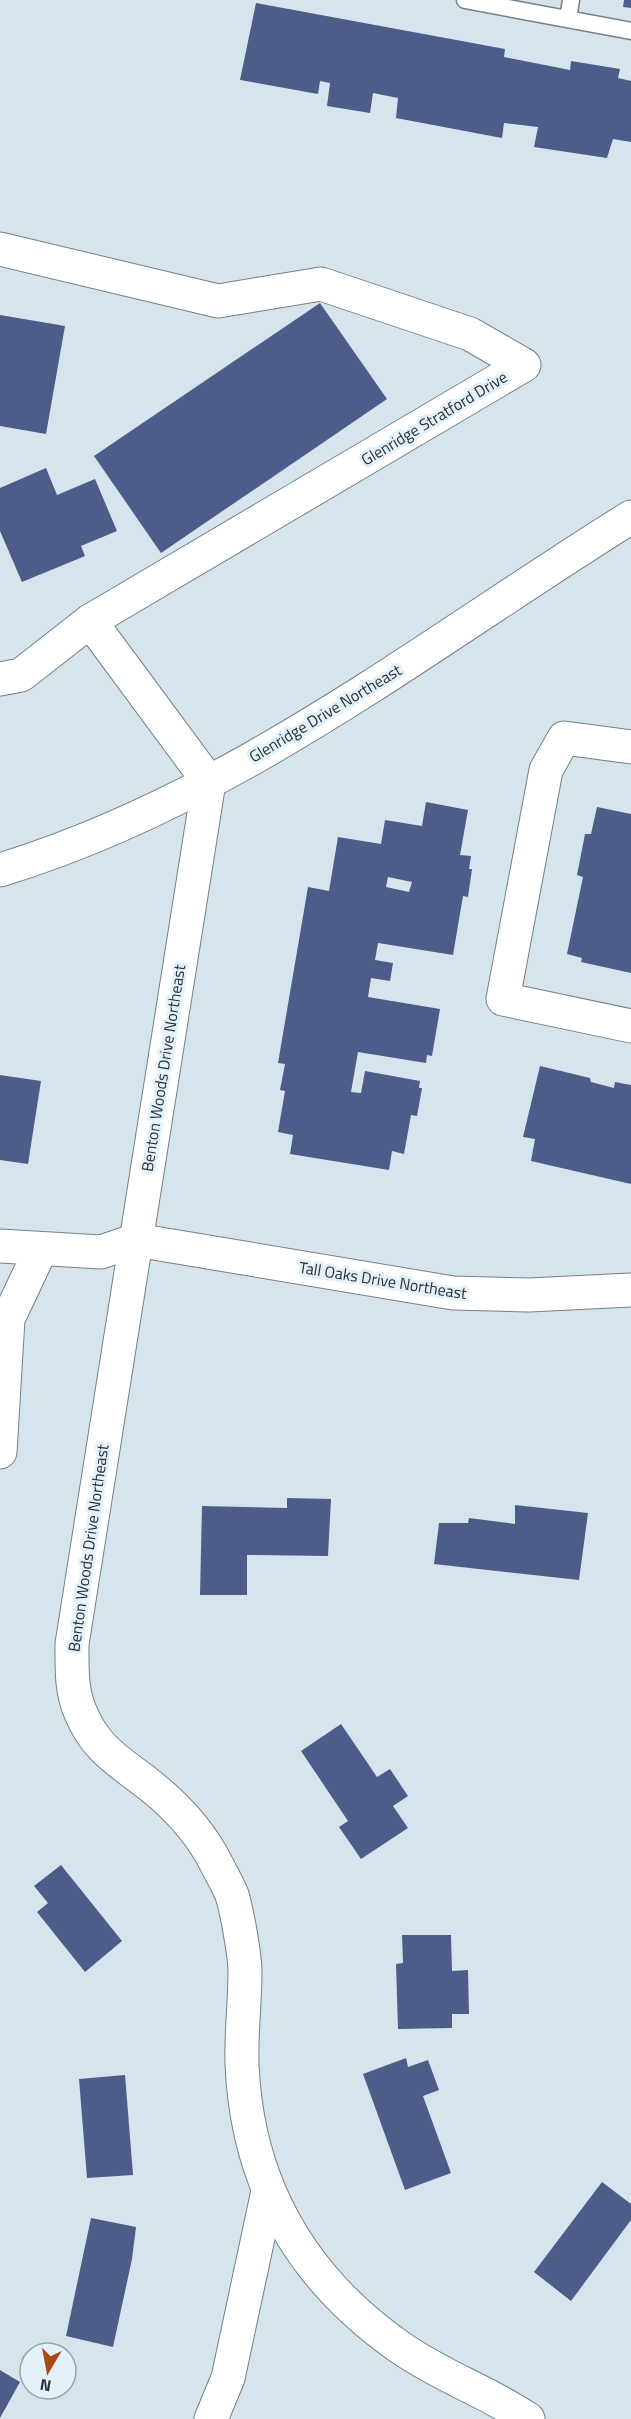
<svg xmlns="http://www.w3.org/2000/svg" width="631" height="2419" viewBox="0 0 631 2419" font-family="'Titillium Web',sans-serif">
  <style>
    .building { fill: #4e5c8a; fill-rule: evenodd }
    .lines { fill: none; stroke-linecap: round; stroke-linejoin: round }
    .service-casing { stroke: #748088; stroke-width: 19 }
    .minor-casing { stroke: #748088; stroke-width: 35 }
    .secondary-casing { stroke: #748088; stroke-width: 35 }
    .service { stroke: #fff; stroke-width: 16 }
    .minor { stroke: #fff; stroke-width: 33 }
    .secondary { stroke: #fff; stroke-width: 33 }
    .labels { text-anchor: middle; stroke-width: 6; stroke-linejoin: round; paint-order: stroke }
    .street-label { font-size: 16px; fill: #2b3034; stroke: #e3f1fa }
  </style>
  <rect width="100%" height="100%" fill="#d6e4ed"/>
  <!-- building -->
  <g class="building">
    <polygon points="624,0 631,0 631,8 623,7"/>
    <polygon points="256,3 505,49 504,57 570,70 571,61 620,69 618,78 631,81 631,142 613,139 607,158 534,147 538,127 504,123 502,138 396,118 398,98 373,93 370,113 327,106 330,83 320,81 318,94 240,80"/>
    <polygon points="320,303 387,399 161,553 94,456"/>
    <polygon points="0,315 65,326 46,434 0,426"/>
    <polygon points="46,468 57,495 95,479 117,531 81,546 85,556 22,582 0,531 0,488"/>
    <path d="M426 802 468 810 460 855 471 856 469 869H472L468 897 463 896 453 955 378 943 375 960 393 963 390 981 371 978 368 997 440 1009 432 1056 427 1055 426 1063 358 1052 351 1092 361 1093 365 1071 420 1081 419 1088H422L417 1116 411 1115 404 1154 392 1151 389 1170 290 1154 293 1135 278 1132 285 1091 280 1090 285 1064 278 1063 308 887 329 891 338 837 381 844 385 820 422 826ZM388 877 412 882 409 892 386 887Z"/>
    <polygon points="597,807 631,814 631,973 581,962 582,958 567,954 583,877 577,875 585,834 591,834"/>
    <polygon points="540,1066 590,1078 591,1082 614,1088 615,1082 631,1085 631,1184 531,1161 535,1139 523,1137"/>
    <polygon points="0,1075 41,1081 28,1164 0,1160"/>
    <polygon points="287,1498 331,1499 328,1556 247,1555 247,1595 200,1595 202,1506 287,1508"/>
    <polygon points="515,1505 588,1513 579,1580 434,1564 439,1523 468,1523 469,1518 515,1524"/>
    <polygon points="341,1724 377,1777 390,1769 408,1796 393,1806 408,1828 361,1859 339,1827 348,1821 301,1751"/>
    <polygon points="61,1865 122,1941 85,1972 37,1912 48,1903 34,1886"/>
    <polygon points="402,1935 451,1935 452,1971 468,1970 469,2014 452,2014 452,2028 398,2029 396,1964 403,1963"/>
    <polygon points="406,2058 408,2067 428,2060 439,2090 423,2096 451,2173 405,2190 363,2074"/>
    <polygon points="125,2075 133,2175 87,2178 79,2079"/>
    <polygon points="602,2182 631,2204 631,2220 571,2301 534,2272"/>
    <polygon points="91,2218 136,2227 132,2259 113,2347 66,2336"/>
    <polygon points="0,2370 20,2382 0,2418"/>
  </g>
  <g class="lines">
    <defs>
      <g id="service">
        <polyline points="465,0 631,31"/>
        <polyline points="568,19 571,0"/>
      </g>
      <g id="minor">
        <polyline points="0,249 218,301 321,284 470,334 524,365 90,621 21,675 0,679"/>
        <path d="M90 621 209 782 72 1644C72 1667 71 1690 80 1711 96 1751 121 1762 152 1787 178 1808 202 1835 217 1865 222 1875 228 1885 232 1895 237 1911 245 1956 245 1972 245 2002 241 2033 242 2064 247 2185 302 2279 401 2348 441 2376 488 2392 528 2419"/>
        <polyline points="631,747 564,738 546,770 503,999 631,1026"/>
        <polyline points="0,1246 101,1252 136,1240 453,1293 529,1295 631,1290"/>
        <polyline points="0,1452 8,1319 41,1249"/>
        <polyline points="211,2419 228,2378 268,2191"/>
      </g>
      <path id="secondary" d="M0 870C233 799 427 644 631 517"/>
    </defs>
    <!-- service casing -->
    <use href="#service" class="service-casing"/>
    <!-- minor casing -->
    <use href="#minor" class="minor-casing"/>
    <!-- secondary casing -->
    <use href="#secondary" class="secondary-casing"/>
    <!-- service -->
    <use href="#service" class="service"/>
    <!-- minor -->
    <use href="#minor" class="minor"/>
    <!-- secondary -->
    <use href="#secondary" class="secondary"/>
  </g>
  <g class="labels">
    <!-- street labels -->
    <g class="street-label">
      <text transform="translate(434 418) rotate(-31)" y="6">Glenridge Stratford Drive</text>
      <text transform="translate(325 713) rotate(-31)" y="6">Glenridge Drive Northeast</text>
      <text transform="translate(163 1068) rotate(-81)" y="6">Benton Woods Drive Northeast</text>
      <text transform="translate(383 1280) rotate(9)" y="6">Tall Oaks Drive Northeast</text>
      <text transform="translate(88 1548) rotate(-82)" y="6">Benton Woods Drive Northeast</text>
    </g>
  </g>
  <!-- north arrow -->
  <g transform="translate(48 2371) rotate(190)"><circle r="28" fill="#e3f1fa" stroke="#99a4ab" stroke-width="1.5"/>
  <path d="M0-4.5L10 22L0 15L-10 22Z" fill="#ab4618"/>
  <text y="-9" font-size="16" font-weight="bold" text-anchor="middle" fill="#2b3034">N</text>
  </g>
</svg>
